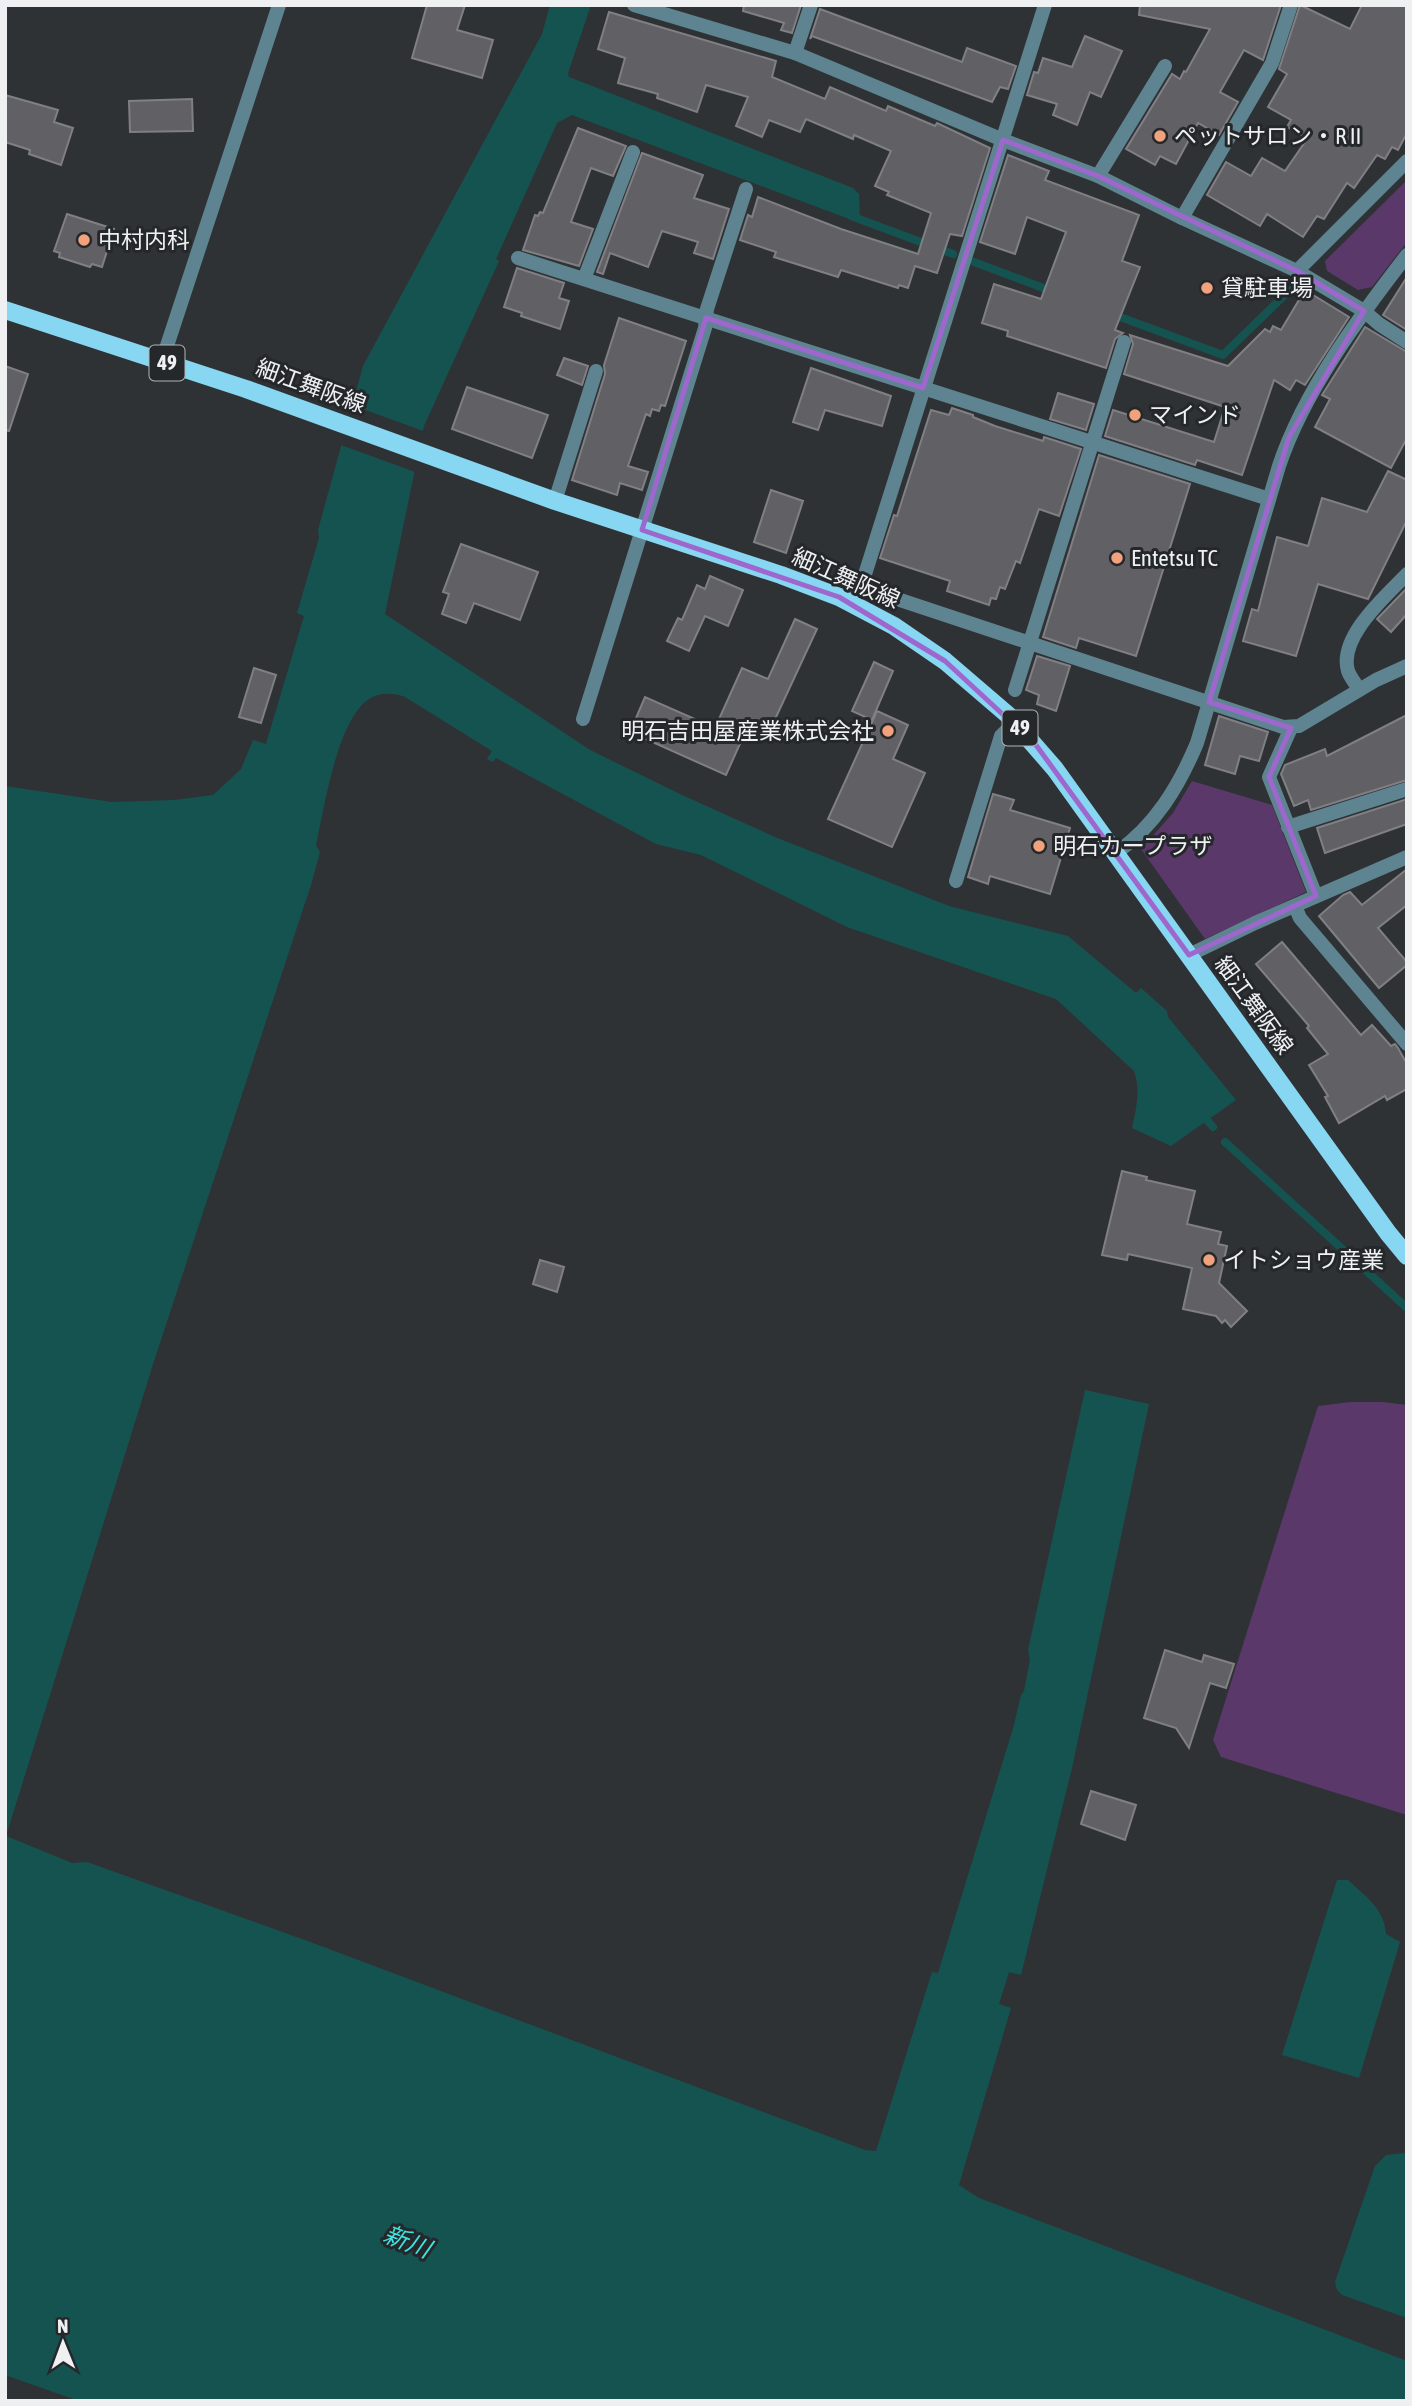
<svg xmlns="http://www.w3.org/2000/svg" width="1412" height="2406" viewBox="0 0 1412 2406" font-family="'Asap Condensed','Noto Sans JP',sans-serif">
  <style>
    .green { fill: #5a386a }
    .water { fill: #155351 }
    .pier { fill: #2f3235 }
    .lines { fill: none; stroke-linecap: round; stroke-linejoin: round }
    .stream { stroke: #155351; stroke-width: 8 }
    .building { fill: #606065; stroke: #7f7f84; stroke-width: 2 }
    .street { stroke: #5f8491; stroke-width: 14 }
    .primary { stroke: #87d6f2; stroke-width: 18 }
    .marked { fill: none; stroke: #9e67ce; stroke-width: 5; stroke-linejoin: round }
    .poi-dot { fill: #f1a17c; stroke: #25282b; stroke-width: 2.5 }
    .labels { text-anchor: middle; stroke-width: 6; stroke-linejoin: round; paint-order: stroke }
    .shield { fill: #25282b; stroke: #b2b4b6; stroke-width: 2 }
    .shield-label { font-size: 21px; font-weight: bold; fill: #eef0f2 }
    .poi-label { font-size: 23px; fill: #eef0f2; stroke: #25282b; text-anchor: start }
    .street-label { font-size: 23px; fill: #eef0f2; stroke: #25282b }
    .water-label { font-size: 24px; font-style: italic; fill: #3de4e0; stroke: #25282b }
  </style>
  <rect width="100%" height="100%" fill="#2f3235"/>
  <!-- green -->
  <g class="green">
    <polygon points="1407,180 1407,242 1372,287 1358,290 1327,271 1325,261"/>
    <polygon points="1192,781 1272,805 1306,892 1205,939 1141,849 1173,813"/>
    <polygon points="1350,1402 1383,1402 1407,1405 1407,1815 1221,1757 1213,1740 1318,1406"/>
  </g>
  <!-- water -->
  <g class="water">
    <path d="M550 5H591L568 73 569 77 853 188 859 194 860 223 572 115 557 123 496 259 499 261 424 426 385 614 590 750 682 795 775 837 949 906 1068 936 1136 993 1141 988 1167 1011 1168 1017 1236 1100 1171 1146 1132 1128C1136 1108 1141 1091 1134 1071L1056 999 847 927 701 855 656 844 496 758 493 762 487 759 492 751 405 697C393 693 380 692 369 699 337 720 324 809 316 845L320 852 311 885 155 1358 6 1836 72 1863 87 1862 313 1943 865 2150 876 2151 932 1972 938 1973 1014 1725 1021 1695 1024 1691 1030 1659 1028 1650 1085 1390 1149 1404 1072 1768 1021 1975 1009 1972 999 2004 1011 2008 959 2185 979 2198 1407 2361V2401H79L5 2375V786L112 802 174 800 213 795 241 769 253 740 266 744 304 616 297 613 319 538 318 530 363 366 542 34Z"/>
    <path d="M1337 1880H1348C1366 1897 1384 1908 1386 1934L1400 1942 1359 2078 1282 2055Z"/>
    <polygon points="1407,2151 1407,2318 1342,2295 1337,2290 1335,2282 1375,2166 1386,2155 1405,2153"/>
  </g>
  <!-- pier -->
  <polygon class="pier" points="349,404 426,432 418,473 338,444"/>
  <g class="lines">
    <!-- stream -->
    <g class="stream">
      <polyline points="851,216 953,254"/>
      <polyline points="974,262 1054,292"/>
      <polyline points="1112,314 1223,355 1292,288"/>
      <polyline points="1207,1120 1213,1127"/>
      <polyline points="1225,1142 1407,1308"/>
    </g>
  </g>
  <!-- building -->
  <g class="building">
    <polygon points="427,5 465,5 457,30 493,40 482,78 412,58"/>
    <polygon points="744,5 801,5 792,33 781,30 784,23 743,11"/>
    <polygon points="1140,5 1281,5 1263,60 1244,50 1220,92 1238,102 1219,135 1198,123 1176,164 1160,156 1155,165 1126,149 1172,74 1180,79 1184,71 1186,72 1210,29 1139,15"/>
    <polygon points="1300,5 1350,29 1362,5 1407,5 1407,133 1398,150 1392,147 1385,159 1377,155 1354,188 1347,183 1324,219 1317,216 1303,237 1267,214 1260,226 1207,195 1226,162 1251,176 1262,158 1285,171 1307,139 1287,127 1291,120 1268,107 1287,74 1279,69"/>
    <polygon points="820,9 962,62 967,48 1016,66 1008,89 1000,87 992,102 812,36 810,39"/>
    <polygon points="609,12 776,61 772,77 825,99 830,87 886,111 888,106 935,126 937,123 990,148 962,236 950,234 937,273 915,266 908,288 899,285 898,288 841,270 838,277 774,257 776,252 740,240 748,215 752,217 758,197 841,229 918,254 931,213 887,195 889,192 875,186 891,151 854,135 853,139 806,119 800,132 769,120 762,137 736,126 748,97 706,85 697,112 657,98 658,94 618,83 625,58 598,49"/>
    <polygon points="1085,36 1122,51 1101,97 1090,92 1077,125 1053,115 1057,104 1027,95 1034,72 1038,73 1043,58 1072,67"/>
    <polygon points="5,95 58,110 54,122 73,128 61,165 29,154 30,150 5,142"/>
    <polygon points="192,99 193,131 130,132 129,101"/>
    <polygon points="578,128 626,146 613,176 591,168 571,222 593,229 579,266 523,250 535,215 538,216 540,212 543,213"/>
    <polygon points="642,153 703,175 694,198 729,209 713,259 694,253 698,242 662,231 648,267 610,253 603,274 597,272"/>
    <polygon points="1008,155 1049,171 1045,180 1139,215 1122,261 1140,267 1115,330 1123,333 1115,339 1106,368 1007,336 1008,331 982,323 994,284 1041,299 1066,232 1027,217 1015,254 980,242"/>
    <polygon points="67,214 114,229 102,267 92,264 90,267 59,257 60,253 54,251"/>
    <polygon points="517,268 564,283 559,298 569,301 560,329 521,316 522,313 504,307"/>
    <polygon points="1407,277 1407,330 1383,315"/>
    <polygon points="1305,290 1349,317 1305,385 1296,380 1290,390 1274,380 1242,475 1197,460 1195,465 1105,436 1113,410 1214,442 1225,407 1124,374 1133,344 1130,335 1228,366 1265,329 1270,332 1273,326 1281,330"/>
    <polygon points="619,318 686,341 665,406 661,405 659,411 652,409 650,416 646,414 628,466 648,472 642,490 620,483 617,495 572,480 605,374 604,365"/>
    <polygon points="1365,327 1407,352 1407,438 1391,468 1315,427 1330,399 1322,395"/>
    <polygon points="564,358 588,366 582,385 557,375"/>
    <polygon points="5,366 28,374 9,431 5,430"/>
    <polygon points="811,368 891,396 882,426 825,410 818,430 793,422"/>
    <polygon points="467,387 548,415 532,458 452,429"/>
    <polygon points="1058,393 1094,404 1086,430 1050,419"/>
    <polygon points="952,408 973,415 973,417 995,426 1043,441 1044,437 1081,449 1059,516 1039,509 1020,563 1016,561 1005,589 1000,587 996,599 991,598 989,605 947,591 950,581 880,558 894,515 897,516 931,410 949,415"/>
    <polygon points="1099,455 1190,484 1136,656 1079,638 1076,648 1043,637"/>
    <polygon points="1388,471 1407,480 1407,520 1368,599 1318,584 1296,656 1243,641 1252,609 1258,611 1277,537 1308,546 1322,498 1367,512"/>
    <polygon points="771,490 803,501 786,553 754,542"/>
    <polygon points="461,544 538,572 520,620 474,603 466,623 442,614 449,594 443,592"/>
    <polygon points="710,576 743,590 728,626 705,616 689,651 667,641 678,618 682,620 697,585 705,589"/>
    <polygon points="1407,588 1407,614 1391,632 1377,619"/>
    <polygon points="795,619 817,629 771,728 751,719 726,775 630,732 645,697 715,728 742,668 768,679"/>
    <polygon points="1037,656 1070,666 1056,711 1037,704 1039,695 1026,690"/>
    <polygon points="874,662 893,671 872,720 852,711"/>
    <polygon points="254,668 276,675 261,723 239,717"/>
    <polygon points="877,711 908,725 893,759 925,773 892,847 828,819"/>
    <polygon points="1407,715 1407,780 1311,810 1308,800 1294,806 1281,774 1285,765 1325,749 1327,756"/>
    <polygon points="1219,716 1268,732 1259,761 1240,756 1235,774 1205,765"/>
    <polygon points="993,794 1014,800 1010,810 1070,828 1050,894 990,876 988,884 968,877"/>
    <polygon points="1407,799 1407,824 1325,853 1317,828"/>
    <polygon points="1407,869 1407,905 1378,928 1407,962 1407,965 1379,988 1319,916 1343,895 1350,892 1362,905"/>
    <polygon points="1282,942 1361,1035 1372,1025 1391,1046 1395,1044 1398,1048 1407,1064 1407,1089 1387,1100 1385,1096 1339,1123 1325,1097 1328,1096 1309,1065 1328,1054 1307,1028 1309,1026 1256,964"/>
    <polygon points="1122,1171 1147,1177 1146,1180 1195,1191 1187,1224 1221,1232 1218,1244 1227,1246 1219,1283 1247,1311 1231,1327 1225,1320 1222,1323 1216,1316 1183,1309 1192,1268 1128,1254 1127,1260 1102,1255"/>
    <polygon points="540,1260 564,1267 557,1292 533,1284"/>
    <polygon points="1165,1650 1202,1662 1204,1655 1234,1664 1226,1688 1210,1683 1189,1748 1176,1728 1144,1718"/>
    <polygon points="1091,1791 1136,1805 1125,1840 1081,1824"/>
  </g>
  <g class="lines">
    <!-- street -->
    <g class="street">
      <polyline points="634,5 795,53 1003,140 1098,176 1182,218 1297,271 1364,311 1379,324 1407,342"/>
      <polyline points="795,53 811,5"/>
      <polyline points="1098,176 1165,66"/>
      <polyline points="1182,218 1272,63 1291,5"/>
      <polyline points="518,258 1269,499"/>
      <polyline points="1297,271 1407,161"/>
      <polyline points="584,279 633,152"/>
      <polyline points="162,361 279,5"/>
      <polyline points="555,501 596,371"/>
      <polyline points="861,587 1283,727 1299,726 1376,680 1407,666"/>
      <polyline points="852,604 861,587 1045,5"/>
      <polyline points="1015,690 1124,342"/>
      <path d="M1359 690C1356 684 1350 677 1348 671 1338 637 1386 596 1407 574"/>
      <polyline points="583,719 705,328 707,309 746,189"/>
      <polyline points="1291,728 1269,777 1316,896"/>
      <polyline points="1288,827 1407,789"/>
      <path d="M1116 853C1155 826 1179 786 1197 743L1279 466C1304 391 1359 317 1407 255"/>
      <polyline points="956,881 1001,736 1015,722"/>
      <polyline points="1295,906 1300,918 1407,1044"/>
      <polyline points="1189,955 1255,923 1407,857"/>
    </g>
    <!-- primary -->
    <polyline class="primary" points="5,310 246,389 555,501 781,575 839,597 894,626 945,661 1008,715 1055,769 1388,1233 1407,1256"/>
  </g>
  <!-- marked area -->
  <path class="marked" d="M1003 140 1098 176 1297 271 1364 311 1289 437 1209 702 1291 728 1269 777 1316 896 1189 955 1036 745 945 661 839 597 642 530 706 318 923 388Z"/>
  <!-- markers -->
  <g class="poi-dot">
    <circle cx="1160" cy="136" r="7"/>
    <circle cx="84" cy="240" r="7"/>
    <circle cx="1207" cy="288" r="7"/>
    <circle cx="1135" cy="415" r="7"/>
    <circle cx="1117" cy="558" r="7"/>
    <circle cx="888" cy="731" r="7"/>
    <circle cx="1039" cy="846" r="7"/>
    <circle cx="1209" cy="1260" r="7"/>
  </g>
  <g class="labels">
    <!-- shield labels -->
    <g class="shield">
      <rect x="149.5" y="345.5" width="35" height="35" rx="5"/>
      <rect x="1002.5" y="710.5" width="35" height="35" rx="5"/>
    </g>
    <g class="shield-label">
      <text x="167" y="370">49</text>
      <text x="1020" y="735">49</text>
    </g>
    <!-- poi labels -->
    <g class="poi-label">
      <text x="1174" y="144">ペットサロン・R II</text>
      <text x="98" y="248">中村内科</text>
      <text x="1221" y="296">貸駐車場</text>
      <text x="1149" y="423">マインド</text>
      <text x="1131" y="566">Entetsu TC</text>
      <text x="874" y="739" text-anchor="end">明石吉田屋産業株式会社</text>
      <text x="1053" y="854">明石カープラザ</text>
      <text x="1223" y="1268">イトショウ産業</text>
    </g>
    <!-- street labels -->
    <g class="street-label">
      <text transform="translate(311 386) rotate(20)" y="8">細江舞阪線</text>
      <text transform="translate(846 578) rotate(24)" y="8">細江舞阪線</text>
      <text transform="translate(1254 1005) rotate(54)" y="8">細江舞阪線</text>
    </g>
    <!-- water labels -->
    <g class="water-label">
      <text transform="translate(407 2242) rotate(21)" y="8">新川</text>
    </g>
  </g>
  <!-- border -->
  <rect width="1412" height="2406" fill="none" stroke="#eef0f2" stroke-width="14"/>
  <!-- north arrow -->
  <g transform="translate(63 2343) rotate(359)" stroke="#25282b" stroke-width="5" paint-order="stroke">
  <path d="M0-5L12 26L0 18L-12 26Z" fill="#eef0f2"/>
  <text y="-10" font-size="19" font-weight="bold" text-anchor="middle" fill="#eef0f2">N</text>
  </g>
</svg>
